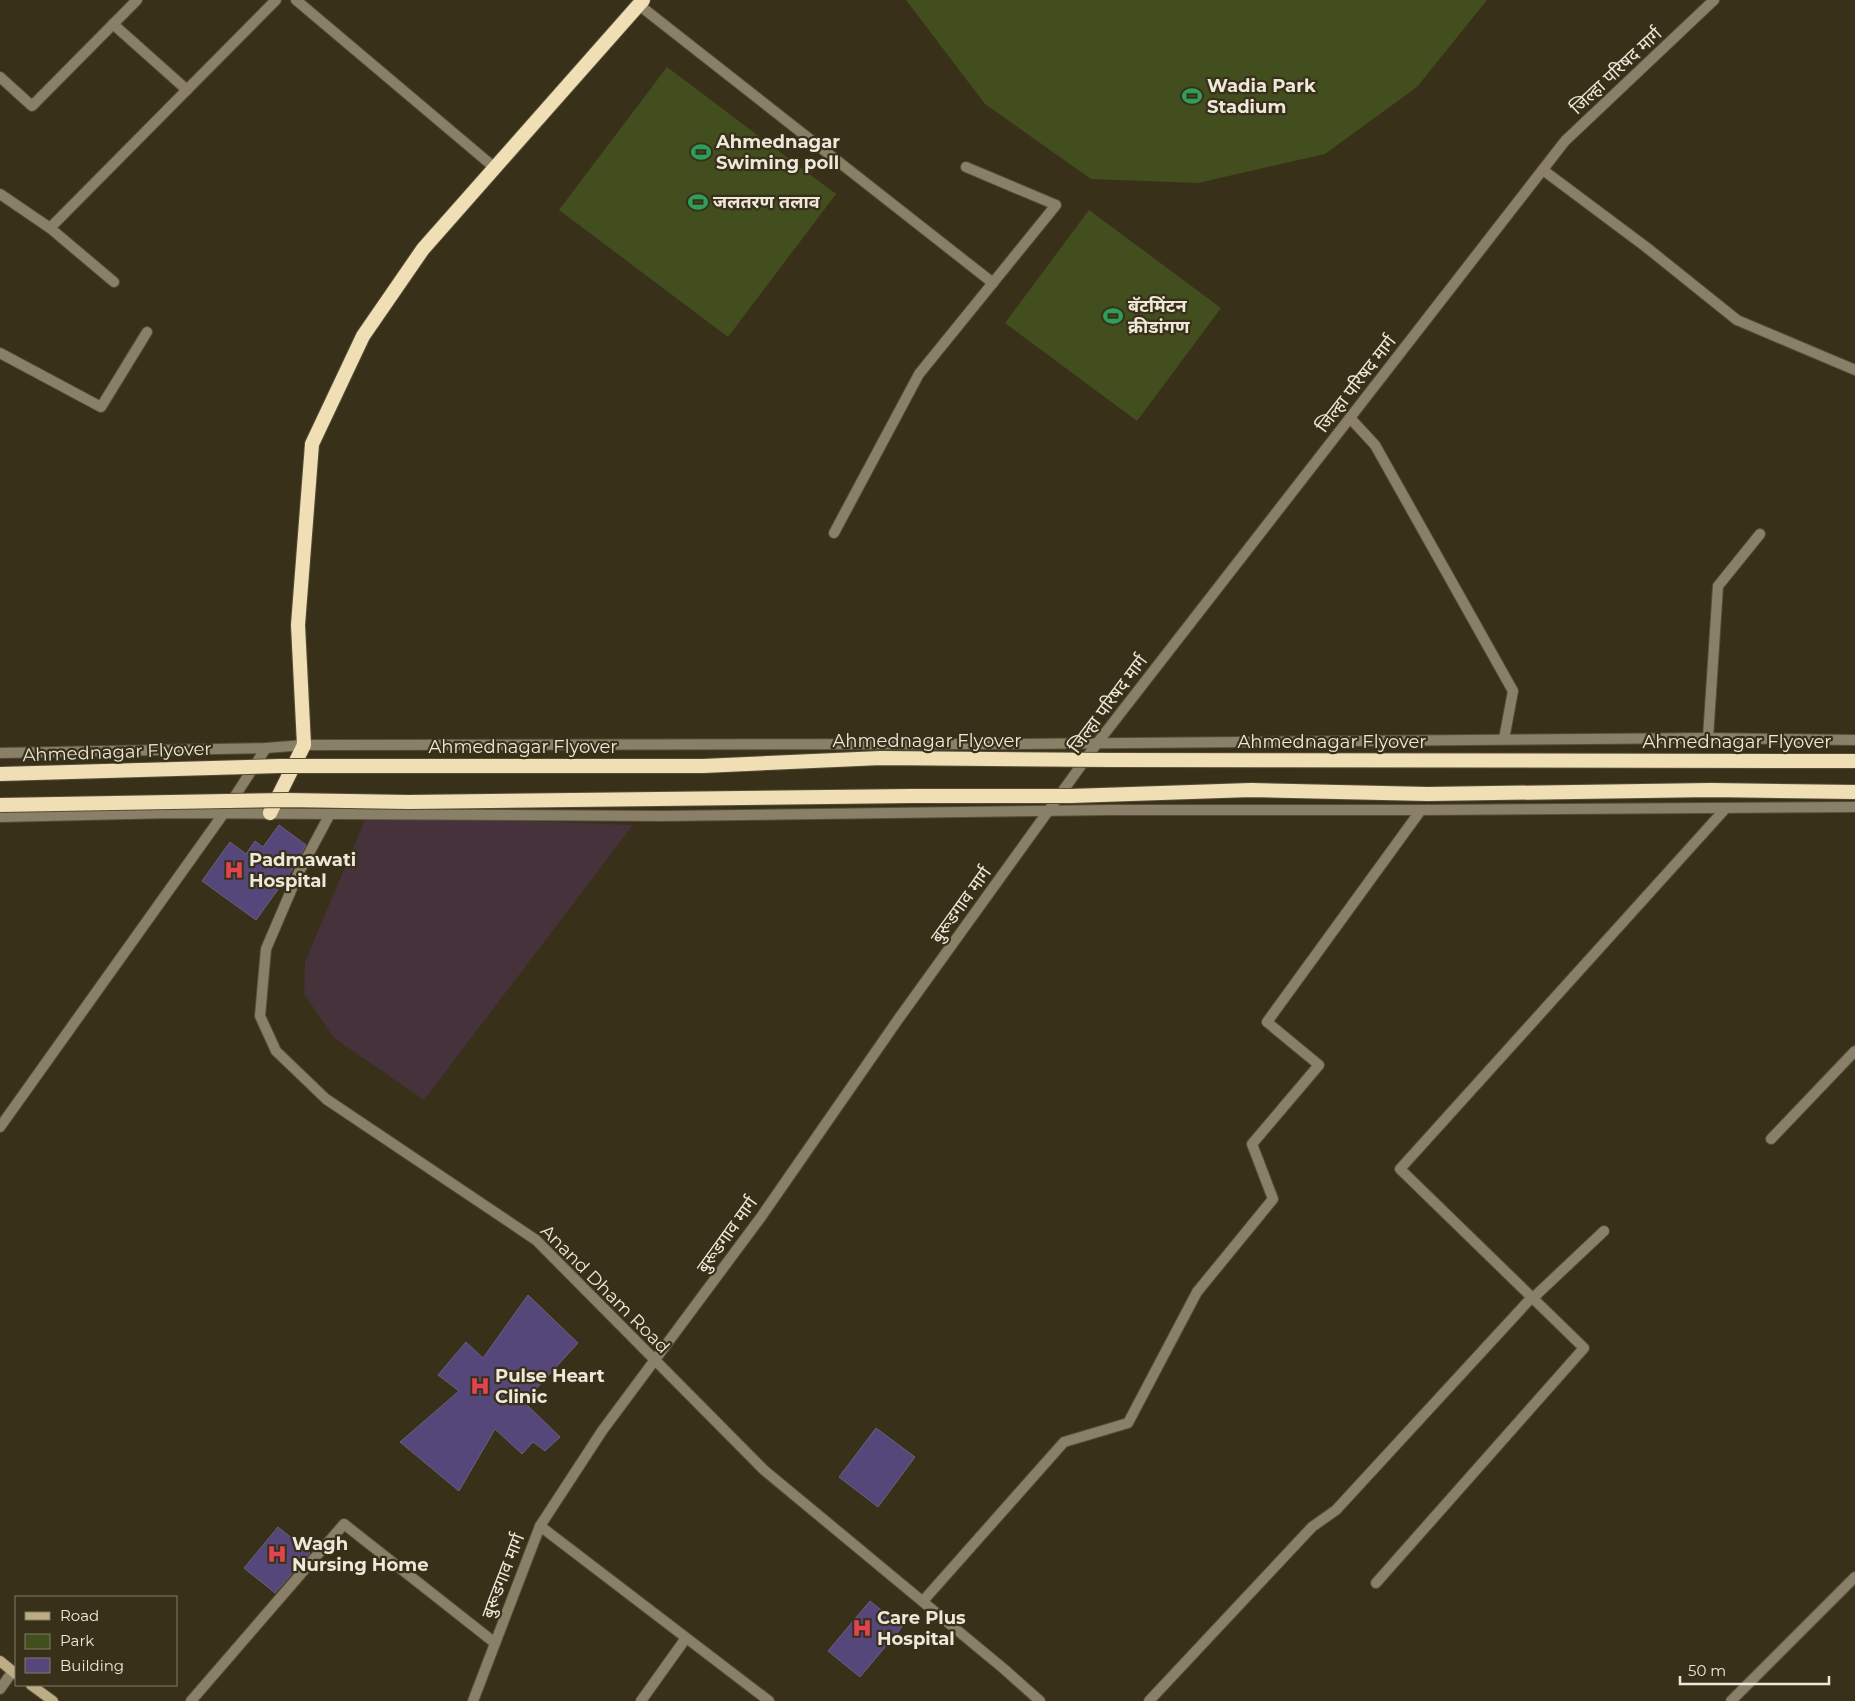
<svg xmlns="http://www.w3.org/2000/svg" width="1855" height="1701" viewBox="0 0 1855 1701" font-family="Montserrat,'Noto Sans Devanagari',sans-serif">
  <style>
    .industrial { fill: #45323a }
    .green { fill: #434e1f }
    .building { fill: #55477a; stroke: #68627b }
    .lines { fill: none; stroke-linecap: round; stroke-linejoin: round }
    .minor-casing { stroke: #554d38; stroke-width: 12 }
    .tertiary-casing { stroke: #554d38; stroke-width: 12 }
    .secondary-casing { stroke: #554d38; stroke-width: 12 }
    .trunk-casing { stroke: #554d38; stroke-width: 16 }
    .minor { stroke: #898067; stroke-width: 10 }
    .tertiary { stroke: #898067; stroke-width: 10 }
    .secondary { stroke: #bcad85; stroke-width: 10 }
    .trunk { stroke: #f0dfb4; stroke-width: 14 }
    .trunk-bridge-casing { stroke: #554d38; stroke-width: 16; stroke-linecap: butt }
    .trunk-bridge { stroke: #f0dfb4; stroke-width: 14 }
    .labels { text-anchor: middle; stroke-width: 4.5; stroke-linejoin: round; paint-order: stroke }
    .street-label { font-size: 18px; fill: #ede8da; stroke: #383019 }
    .poi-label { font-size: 18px; font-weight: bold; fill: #ede8da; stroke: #383019; text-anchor: start }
  </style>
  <rect width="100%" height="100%" fill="#383019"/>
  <!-- industrial -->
  <polygon class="industrial" points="367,815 633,825 424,1100 334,1038 304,994 305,962"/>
  <!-- green -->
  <g class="green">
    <polygon points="906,0 1487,0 1417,87 1325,154 1198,183 1091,179 985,104"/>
    <polygon points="667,67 836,194 728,337 559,210"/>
    <polygon points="1089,210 1221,308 1137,421 1005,323"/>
  </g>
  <!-- building -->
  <g class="building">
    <polygon points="279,825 306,845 292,870 256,920 202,881 230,842 246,854 255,841 263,847"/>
    <polygon points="528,1295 578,1343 524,1402 560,1437 545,1451 533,1442 522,1454 495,1429 459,1491 400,1442 459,1391 438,1375 466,1342 483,1358"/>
    <polygon points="876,1428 915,1457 878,1507 839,1477"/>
    <polygon points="278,1527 310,1553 275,1593 244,1568"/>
    <polygon points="870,1601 902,1627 860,1677 828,1651"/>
  </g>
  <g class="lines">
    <defs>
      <g id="minor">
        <polyline points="296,0 495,168"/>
        <polyline points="639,5 993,283"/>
        <polyline points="113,24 187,90"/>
        <polyline points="0,77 32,106 137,0"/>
        <polyline points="1543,170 1646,247 1737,320 1855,370"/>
        <polyline points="0,194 50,228 114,282"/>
        <polyline points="50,228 276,0"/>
        <polyline points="0,353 101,407 147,332"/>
        <polyline points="1350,418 1375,445 1513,691 1504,739"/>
        <polyline points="834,533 919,374 1056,205 966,167"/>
        <polyline points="1708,738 1718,586 1760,534"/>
        <polyline points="0,1127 224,813 266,748"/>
        <polyline points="1771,1139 1855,1051"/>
        <polyline points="540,1526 769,1701"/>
        <polyline points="1376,1583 1584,1348 1400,1169 1726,808"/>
        <polyline points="923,1601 1064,1442 1128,1423 1197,1292 1273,1199 1252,1144 1319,1065 1267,1022 1421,810"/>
        <polyline points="0,1689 13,1671"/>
        <polyline points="191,1701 344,1524 495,1643"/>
        <polyline points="641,1701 686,1638"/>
        <polyline points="1149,1701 1312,1527 1336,1510 1532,1297 1533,1298 1604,1231"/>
        <polyline points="1731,1701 1855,1577"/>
      </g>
      <g id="tertiary">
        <polyline points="0,753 266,748 304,745 1015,744 1708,738 1855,740"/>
        <polyline points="330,814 299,872 266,949 260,1016 276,1051 326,1099 536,1240 764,1470 1004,1669 1040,1701"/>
        <polyline points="0,817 172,813 663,816 1108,810 1421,810 1855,807"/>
        <polyline points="473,1701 540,1526 602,1431 761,1217 897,1021 1098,742 1565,141 1714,0"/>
      </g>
      <g id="secondary">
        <polyline points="0,1661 16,1674"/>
        <polyline points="31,1685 53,1701"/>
      </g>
      <polyline id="trunk" points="270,813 304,745 298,625 312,444 363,336 423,249 643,0"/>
    </defs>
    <!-- minor casing -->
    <use href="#minor" class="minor-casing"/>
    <!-- tertiary casing -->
    <use href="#tertiary" class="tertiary-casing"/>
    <!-- secondary casing -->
    <use href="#secondary" class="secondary-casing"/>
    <!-- trunk casing -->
    <use href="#trunk" class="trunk-casing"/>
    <!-- minor -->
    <use href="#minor" class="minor"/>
    <!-- tertiary -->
    <use href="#tertiary" class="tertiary"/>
    <!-- secondary -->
    <use href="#secondary" class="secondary"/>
    <!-- trunk -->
    <use href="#trunk" class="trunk"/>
    <defs>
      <g id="trunk-bridge">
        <polyline points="0,774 279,766 703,766 881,758 1110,760 1855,761"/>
        <polyline points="0,805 286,800 409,802 912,796 1071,796 1251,790 1428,794 1711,790 1855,792"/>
      </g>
    </defs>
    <!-- trunk-bridge casing -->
    <use href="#trunk-bridge" class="trunk-bridge-casing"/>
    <!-- trunk-bridge -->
    <use href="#trunk-bridge" class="trunk-bridge"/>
  </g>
  <!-- icons -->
  <defs>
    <symbol id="stadium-bare" viewBox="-9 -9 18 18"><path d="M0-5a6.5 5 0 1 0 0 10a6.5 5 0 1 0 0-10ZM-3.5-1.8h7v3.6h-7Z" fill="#2e9e5b" stroke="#383019" stroke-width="2.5" paint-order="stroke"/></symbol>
    <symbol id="hospital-bare" viewBox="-9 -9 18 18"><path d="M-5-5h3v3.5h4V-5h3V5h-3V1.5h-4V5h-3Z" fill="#e0444e" stroke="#383019" stroke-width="2.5" paint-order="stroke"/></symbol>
  </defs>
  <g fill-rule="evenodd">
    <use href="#stadium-bare" x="1178" y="82" width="28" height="28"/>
    <use href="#stadium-bare" x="687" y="138" width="28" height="28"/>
    <use href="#stadium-bare" x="684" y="188" width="28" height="28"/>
    <use href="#stadium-bare" x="1099" y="302" width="28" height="28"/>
    <use href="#hospital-bare" x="220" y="856" width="28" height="28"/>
    <use href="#hospital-bare" x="466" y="1372" width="28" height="28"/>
    <use href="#hospital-bare" x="263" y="1540" width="28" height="28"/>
    <use href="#hospital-bare" x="848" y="1614" width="28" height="28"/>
  </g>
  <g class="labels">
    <!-- street labels -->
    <g class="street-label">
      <text transform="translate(1616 71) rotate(-43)" y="6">जिल्हा परिषद मार्ग</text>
      <text transform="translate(1356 384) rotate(-52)" y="6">जिल्हा परिषद मार्ग</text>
      <text transform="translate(1108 704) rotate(-53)" y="6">जिल्हा परिषद मार्ग</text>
      <text x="927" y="747">Ahmednagar Flyover</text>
      <text x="1332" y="748">Ahmednagar Flyover</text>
      <text x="1737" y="748">Ahmednagar Flyover</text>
      <text x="523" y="753">Ahmednagar Flyover</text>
      <text transform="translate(117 752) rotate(-2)" y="6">Ahmednagar Flyover</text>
      <text transform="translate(961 905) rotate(-54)" y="6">बुरूडगाव मार्ग</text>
      <text transform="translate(727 1235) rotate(-54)" y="6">बुरूडगाव मार्ग</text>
      <text transform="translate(605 1289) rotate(45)" y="6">Anand Dham Road</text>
      <text transform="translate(503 1576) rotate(-69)" y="6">बुरूडगाव मार्ग</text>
    </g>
    <!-- poi labels -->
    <g class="poi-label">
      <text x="1207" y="92">Wadia Park<tspan x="1207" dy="21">Stadium</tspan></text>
      <text x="716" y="148">Ahmednagar<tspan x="716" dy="21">Swiming poll</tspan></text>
      <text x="713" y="208">जलतरण तलाव</text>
      <text x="1128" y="312">बॅटमिंटन<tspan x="1128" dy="21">क्रीडांगण</tspan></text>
      <text x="249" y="866">Padmawati<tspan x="249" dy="21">Hospital</tspan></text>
      <text x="495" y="1382">Pulse Heart<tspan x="495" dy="21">Clinic</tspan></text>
      <text x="292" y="1550">Wagh<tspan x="292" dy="21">Nursing Home</tspan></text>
      <text x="877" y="1624">Care Plus<tspan x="877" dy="21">Hospital</tspan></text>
    </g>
  </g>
  <!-- legend -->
  <rect x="15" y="1596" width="162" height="90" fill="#383019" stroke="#807a66"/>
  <rect x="25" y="1612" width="25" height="8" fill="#bcad85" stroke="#807a66"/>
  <text x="60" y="1621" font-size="15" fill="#ede8da">Road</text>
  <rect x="25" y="1634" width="25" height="15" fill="#434e1f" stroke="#807a66"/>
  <text x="60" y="1646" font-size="15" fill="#ede8da">Park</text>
  <rect x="25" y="1658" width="25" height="15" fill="#55477a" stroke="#807a66"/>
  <text x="60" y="1671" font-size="15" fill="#ede8da">Building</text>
  <!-- scale -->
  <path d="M1680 1676v8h149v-8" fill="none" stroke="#ede8da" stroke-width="2.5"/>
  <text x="1688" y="1676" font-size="15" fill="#ede8da" stroke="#383019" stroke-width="4" paint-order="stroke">50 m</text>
</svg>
